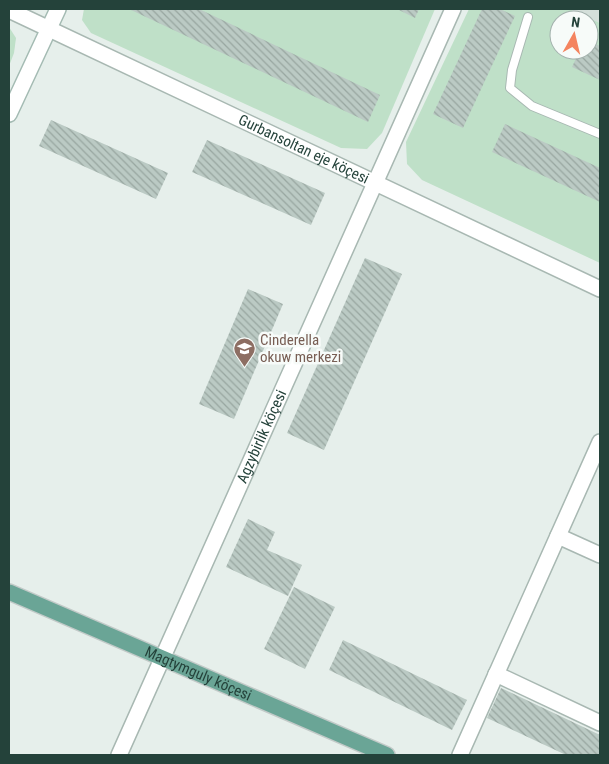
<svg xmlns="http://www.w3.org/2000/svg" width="609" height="764" viewBox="0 0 609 764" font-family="'Roboto Condensed',sans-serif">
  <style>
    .built { fill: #d4dfda }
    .green { fill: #bfe0c8; fill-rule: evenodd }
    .building { fill: url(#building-back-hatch) }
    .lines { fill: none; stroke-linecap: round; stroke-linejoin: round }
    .lane-casing { stroke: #a8b8b2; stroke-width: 10 }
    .street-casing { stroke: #a8b8b2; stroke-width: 18 }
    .secondary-casing { stroke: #a4bbb3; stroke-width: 18 }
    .primary-casing { stroke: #c2cac8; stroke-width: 18 }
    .lane { stroke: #fff; stroke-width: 8 }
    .street { stroke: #fff; stroke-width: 15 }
    .secondary { stroke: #fff; stroke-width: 15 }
    .primary { stroke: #6aa596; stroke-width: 15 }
    .labels { text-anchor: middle; stroke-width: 5; stroke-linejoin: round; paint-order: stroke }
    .street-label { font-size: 15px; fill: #24423a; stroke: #f7fbf9 }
    .education-label { font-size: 15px; fill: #785e54; stroke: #f7fbf9; text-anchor: start }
  </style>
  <defs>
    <pattern id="building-back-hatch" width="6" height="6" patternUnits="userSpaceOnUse" patternTransform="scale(1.25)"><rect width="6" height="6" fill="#bbcac4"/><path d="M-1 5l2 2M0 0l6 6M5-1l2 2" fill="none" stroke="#98a6a0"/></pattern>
  </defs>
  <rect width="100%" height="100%" fill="#e6efeb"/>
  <!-- built -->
  <polygon class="built" points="569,9 600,9 600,23"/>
  <!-- green -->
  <g class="green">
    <polygon points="84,9 435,9 382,133 367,149 341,148 91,33 82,20"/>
    <path d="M469 9H569L600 23V263L422 180 407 164 406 142ZM559 20H589V50H559Z"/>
    <polygon points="9,27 16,38 14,53 9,66"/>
  </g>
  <!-- building -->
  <g class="building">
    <polygon points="129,9 199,9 380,95 368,122"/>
    <polygon points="397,9 419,9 415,18"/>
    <polygon points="482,9 500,9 515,16 463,128 433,114"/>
    <polygon points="589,41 600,46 600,80 572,67 580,50 589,50"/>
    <polygon points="51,120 168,173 156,199 39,146"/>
    <polygon points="505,124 600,168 600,202 492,152"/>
    <polygon points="207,140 325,193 311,225 192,172"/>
    <polygon points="365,258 402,274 324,450 287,433"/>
    <polygon points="248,289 283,304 234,419 199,404"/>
    <polygon points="248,519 275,532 267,550 302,565 288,596 226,567"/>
    <polygon points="294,587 335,607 305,669 264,649"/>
    <polygon points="343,640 467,700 452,730 329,670"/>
    <polygon points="501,688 600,735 600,755 566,755 487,718"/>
  </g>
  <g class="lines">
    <defs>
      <polyline id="lane" points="528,17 512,70 510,88 532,106 600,134"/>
      <g id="street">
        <path id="s1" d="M9 10 600 289"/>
        <polyline points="558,536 600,555"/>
        <polyline points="496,674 600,723"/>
        <path id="s2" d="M119 755 453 9"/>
        <polyline points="460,755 600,442"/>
      </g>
      <polyline id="secondary" points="9,114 58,9"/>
      <g id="primary">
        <path id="s3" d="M9 592 387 755"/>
      </g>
    </defs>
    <!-- lane casing -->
    <use href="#lane" class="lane-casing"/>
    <!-- street casing -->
    <use href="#street" class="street-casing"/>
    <!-- secondary casing -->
    <use href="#secondary" class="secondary-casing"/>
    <!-- primary casing -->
    <use href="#primary" class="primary-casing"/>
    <!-- lane -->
    <use href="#lane" class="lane"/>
    <!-- street -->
    <use href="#street" class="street"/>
    <!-- secondary -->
    <use href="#secondary" class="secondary"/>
    <!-- primary -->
    <use href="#primary" class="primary"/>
  </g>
  <!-- icons -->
  <defs>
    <symbol id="school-pin" viewBox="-11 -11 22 30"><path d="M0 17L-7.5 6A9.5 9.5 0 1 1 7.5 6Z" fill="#8d6e63" stroke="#f7fbf9"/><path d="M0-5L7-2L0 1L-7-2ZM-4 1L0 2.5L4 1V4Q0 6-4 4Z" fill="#fff"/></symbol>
  </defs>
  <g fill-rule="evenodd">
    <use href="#school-pin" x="232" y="336" width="25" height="34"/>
  </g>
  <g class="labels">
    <!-- street labels -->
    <g class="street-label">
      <text dy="5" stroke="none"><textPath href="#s1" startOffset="326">Gurbansoltan eje köçesi</textPath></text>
      <text dy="5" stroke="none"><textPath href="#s2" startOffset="349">Agzybirlik köçesi</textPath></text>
      <text dy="5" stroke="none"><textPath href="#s3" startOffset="206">Magtymguly köçesi</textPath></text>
    </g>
    <!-- education labels -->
    <g class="education-label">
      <text x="260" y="345">Cinderella<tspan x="260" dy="17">okuw merkezi</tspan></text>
    </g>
  </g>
  <!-- border -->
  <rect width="609" height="764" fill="none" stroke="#24423a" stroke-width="20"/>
  <!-- north arrow -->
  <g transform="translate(574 35) rotate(8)"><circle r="24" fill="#f7fbf9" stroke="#a3b1ad"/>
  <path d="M0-4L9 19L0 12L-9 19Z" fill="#f4845f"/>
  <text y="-8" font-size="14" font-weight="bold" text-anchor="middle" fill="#24423a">N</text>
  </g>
</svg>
